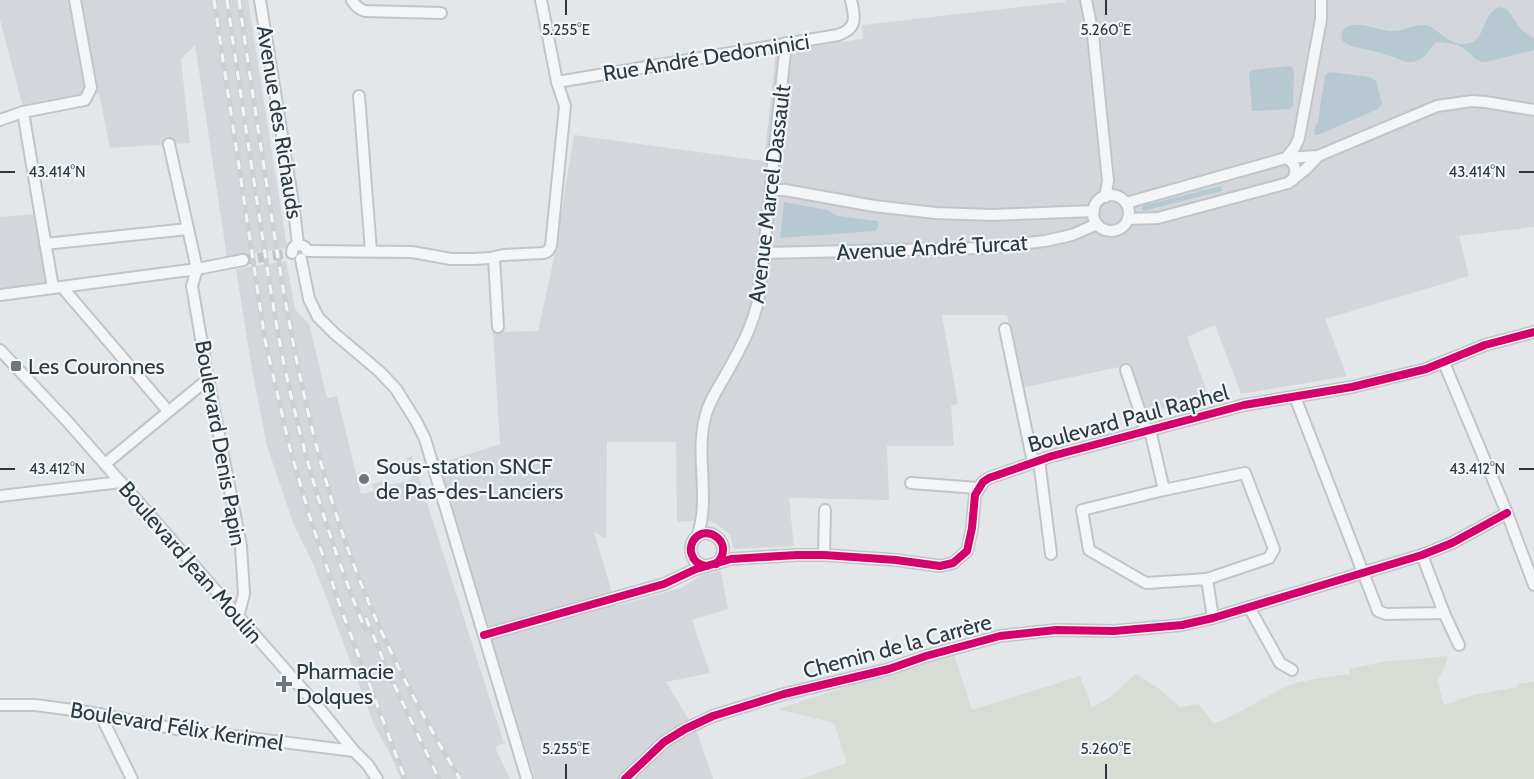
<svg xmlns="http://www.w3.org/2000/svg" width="1534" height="779" viewBox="0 0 1534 779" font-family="Cabin,sans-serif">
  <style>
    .built { fill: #d3d7dc }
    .green { fill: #d7dcd5 }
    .water { fill: #b6c9d1 }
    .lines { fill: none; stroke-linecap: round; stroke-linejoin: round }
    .minor-tunnel { stroke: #bfc4c7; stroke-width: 10; stroke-dasharray: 10 5; stroke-linecap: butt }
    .minor-casing { stroke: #c2c5c7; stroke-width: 14 }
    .minor { stroke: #f4f5f6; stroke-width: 10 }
    .rail-casing { stroke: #cdcfd1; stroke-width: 5 }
    .rail { stroke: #f3f6f8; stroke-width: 3; stroke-dasharray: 9; stroke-linecap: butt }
    .cycleway-casing { stroke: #f3f6f8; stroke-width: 11 }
    .cycleway { stroke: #d6006c; stroke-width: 8 }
    .ticks { fill: none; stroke: #2c3941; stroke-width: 2 }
    .poi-dot { fill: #6c767c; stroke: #f3f6f8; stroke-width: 2 }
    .labels { text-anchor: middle; stroke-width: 4.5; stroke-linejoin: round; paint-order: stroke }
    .street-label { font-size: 22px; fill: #2c3941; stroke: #f3f6f8 }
    .poi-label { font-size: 22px; fill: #2c3941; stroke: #f3f6f8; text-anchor: start }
    .ticks-label { font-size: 15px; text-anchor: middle; fill: #2c3941; stroke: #f3f6f8; stroke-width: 4.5; stroke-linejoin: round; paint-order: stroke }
  </style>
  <rect width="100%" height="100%" fill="#e4e7e9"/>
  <!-- built -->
  <g class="built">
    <polygon points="0,0 248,0 287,248 227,257 195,45 181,59 190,143 110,148 99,93 23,107 0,20"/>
    <polygon points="1065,0 1534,0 1534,227 1459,236 1469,276 1325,319 1347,376 1241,394 1215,325 1187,337 1209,397 1138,415 1119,367 1021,388 1007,315 942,315 958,404 951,406 954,446 887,446 889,500 789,498 794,546 734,549 730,535 717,524 705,520 677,522 676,442 607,442 606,539 594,532 616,606 681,588 702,575 721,571 728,609 692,620 710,673 666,682 698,735 713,779 535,779 438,468 444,462 500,444 493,332 538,331 554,258 574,135 764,161 776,50 863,39 862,25 1065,2"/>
    <polygon points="0,214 1,217 35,214 48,284 0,290"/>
    <polygon points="286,261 295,309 309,324 327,398 337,396 361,494 374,491 372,484 388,480 390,485 411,480 406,458 412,456 504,743 495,747 510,779 401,779 397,771 397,770 389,752 375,727 315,568 293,523 267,446 251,364 236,269"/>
  </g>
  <!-- green -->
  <path class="green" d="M953 652 972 710 1080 676 1092 707 1109 698 1136 674 1161 690 1179 707 1199 704 1214 724C1238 714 1259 700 1281 689 1301 679 1329 677 1350 674L1349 669 1387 661 1421 659 1448 656 1445 667 1437 681 1444 705 1472 695 1518 687V684L1534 682V779H801L847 763 834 723 778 709Z"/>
  <!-- water -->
  <g class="water">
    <path d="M1501 7C1511 10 1512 18 1518 25 1522 31 1528 34 1534 38V50L1486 62C1473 61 1475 57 1466 50 1460 44 1446 42 1437 42 1428 49 1428 58 1413 62 1407 63 1402 61 1396 58 1387 55 1379 52 1369 50 1362 48 1353 48 1347 44 1343 42 1340 38 1342 33 1343 28 1347 26 1352 25 1366 23 1379 31 1393 31 1403 31 1414 24 1424 25 1439 26 1447 49 1470 43 1486 39 1482 11 1501 7Z"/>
    <polygon points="1289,66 1292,67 1294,71 1293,106 1290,109 1252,111 1249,72 1252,70"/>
    <polygon points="1330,72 1370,77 1376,81 1382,103 1378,109 1318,135 1315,135 1314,130 1318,121 1325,75"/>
    <polygon points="1221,186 1222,191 1143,211 1142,206"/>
    <path d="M784 202 827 210 838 216 877 221C880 225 878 229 874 231L780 238Z"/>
  </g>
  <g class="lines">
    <!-- minor-tunnel -->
    <polyline class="minor-tunnel" points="243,260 284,254"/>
    <defs>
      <g id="minor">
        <polyline points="260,0 294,209 298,245"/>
        <path d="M352 0C355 6 359 9 365 11L441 13"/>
        <polyline points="1086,0 1093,35 1108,181 1105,197"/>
        <path d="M557 82 838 35C858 28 855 17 851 0"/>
        <polyline points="359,96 371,251"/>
        <polyline points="23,112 53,288"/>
        <polyline points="0,120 23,112 85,100 91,88 75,0"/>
        <polyline points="169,144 197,269 192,286 208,379 241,546 244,594 238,617"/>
        <path d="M1293 180C1297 170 1296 163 1286 158L1295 147 1299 138 1321 19V0"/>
        <polyline points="771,190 785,190 874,206 935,213 992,215 1094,211"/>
        <circle cx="1111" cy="213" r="18"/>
        <polyline points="1126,203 1286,158 1318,156 1437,106 1472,101 1485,102 1534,110"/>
        <polyline points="1128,219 1158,218 1288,183 1306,169 1318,156"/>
        <polyline points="45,244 188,229"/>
        <polyline points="307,251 412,252 451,259 474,259 490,258 503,255 544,253 548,251 551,246 565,106 557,82 541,0"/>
        <path d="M292 253C292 245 298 243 305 247"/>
        <polyline points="764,253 984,248 1045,241 1072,235 1097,224"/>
        <polyline points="494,258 498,327"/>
        <polyline points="301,259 309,299 318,317 334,333 380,372 396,389 416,421 425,439 527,779"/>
        <polyline points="62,287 168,411"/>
        <polyline points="0,295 197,269 243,260"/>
        <polyline points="1005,329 1033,462"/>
        <polyline points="0,350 67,421 319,708 354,751 368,765 377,779"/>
        <polyline points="1444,363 1507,513 1534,585"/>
        <polyline points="1126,370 1146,430"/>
        <polyline points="1295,397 1378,611 1386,614 1444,613 1422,555"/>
        <polyline points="1150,430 1164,490 1082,510 1089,550 1146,583 1207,579 1213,618"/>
        <polyline points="1039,460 1051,554"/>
        <polyline points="105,464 208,379"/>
        <polyline points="911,483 978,488"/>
        <polyline points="1164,490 1245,473 1274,549 1269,558 1207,579"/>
        <polyline points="0,496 121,482"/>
        <path d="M697 537C711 498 695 457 705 418 708 403 717 390 725 376 740 349 753 327 759 296L786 43"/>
        <polyline points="824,555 825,510"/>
        <path d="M706 566C700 565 694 562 692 555 690 551 691 545 693 541 706 521 737 544 716 564"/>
        <polyline points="1249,607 1280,663 1292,670"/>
        <polyline points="1444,613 1459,645"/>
        <polyline points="484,635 664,584 696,569 731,559 797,555 824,555 896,560 940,566 953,563 967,551 972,528 975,495 983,482 989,478 1052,456 1244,405 1352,387 1426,369 1485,345 1534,332"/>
        <polyline points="0,705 35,705 81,711 177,729 354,751"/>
        <polyline points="100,714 132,779"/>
        <polyline points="625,779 664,742 685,729 713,716 784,694 889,669 926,656 1000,636 1056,630 1114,631 1182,625 1213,618 1422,555 1452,543 1507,513"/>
      </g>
    </defs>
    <!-- minor casing -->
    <use href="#minor" class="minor-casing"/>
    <!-- minor -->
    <use href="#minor" class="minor"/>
    <defs>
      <g id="rail">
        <polyline points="214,0 265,340 290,449 311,521 343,614 405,779"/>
        <path d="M227 0C237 69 247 138 258 207 268 273 277 339 293 404 311 481 335 556 365 629"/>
        <path d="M239 0C248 64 258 129 268 193 287 320 309 447 355 568 383 642 419 711 460 779"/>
        <polyline points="366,618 389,674 439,779"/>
      </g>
    </defs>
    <!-- rail casing -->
    <use href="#rail" class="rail-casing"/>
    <!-- rail -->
    <use href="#rail" class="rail"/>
    <defs>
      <g id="cycleway">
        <path d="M706 566C700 565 694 562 692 555 690 551 691 545 693 541 706 521 737 544 716 564"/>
        <polyline points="484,635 664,584 696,569 731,559 797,555 824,555 896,560 940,566 953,563 967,551 972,528 975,495 983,482 989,478 1052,456 1244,405 1352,387 1426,369 1485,345 1534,332"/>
        <polyline points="625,779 664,742 685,729 713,716 784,694 889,669 926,656 1000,636 1056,630 1114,631 1182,625 1213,618 1422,555 1452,543 1507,513"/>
      </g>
    </defs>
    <!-- cycleway casing -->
    <use href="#cycleway" class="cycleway-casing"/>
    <!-- cycleway -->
    <use href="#cycleway" class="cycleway"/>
  </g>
  <!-- ticks -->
  <path class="ticks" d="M566 0V15M1106 0V15M0 172H15M1519 172H1534M0 469H15M1519 469H1534M566 764V779M1106 764V779"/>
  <!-- markers -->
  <g class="poi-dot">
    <rect x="10" y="360" width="12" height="12" rx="3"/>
    <circle cx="364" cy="479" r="6"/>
    <path d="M281 675h6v6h6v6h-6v6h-6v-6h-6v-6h6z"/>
  </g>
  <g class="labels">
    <!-- street labels -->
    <g class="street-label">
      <text transform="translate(706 57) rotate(-9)" y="8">Rue André Dedominici</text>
      <text transform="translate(280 122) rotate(81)" y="8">Avenue des Richauds</text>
      <text transform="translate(769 194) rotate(-83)" y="8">Avenue Marcel Dassault</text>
      <text transform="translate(932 247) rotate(-3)" y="8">Avenue André Turcat</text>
      <text transform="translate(1128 418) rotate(-15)" y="8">Boulevard Paul Raphel</text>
      <text transform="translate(221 443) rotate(80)" y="8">Boulevard Denis Papin</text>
      <text transform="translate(191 562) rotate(49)" y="8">Boulevard Jean Moulin</text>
      <text transform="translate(897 646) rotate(-15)" y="8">Chemin de la Carrère</text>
      <text transform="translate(177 726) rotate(9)" y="8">Boulevard Félix Kerimel</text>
    </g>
    <!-- poi labels -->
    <g class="poi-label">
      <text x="28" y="374">Les Couronnes</text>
      <text x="376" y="474">Sous-station SNCF<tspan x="376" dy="25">de Pas-des-Lanciers</tspan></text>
      <text x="296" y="679">Pharmacie<tspan x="296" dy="25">Dolques</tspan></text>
    </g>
  </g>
  <g class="ticks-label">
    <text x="566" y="35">5.255°E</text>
    <text x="1106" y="35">5.260°E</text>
    <text x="57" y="177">43.414°N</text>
    <text x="1477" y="177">43.414°N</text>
    <text x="57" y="474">43.412°N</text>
    <text x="1477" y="474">43.412°N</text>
    <text x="566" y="754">5.255°E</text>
    <text x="1106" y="754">5.260°E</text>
  </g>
</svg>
